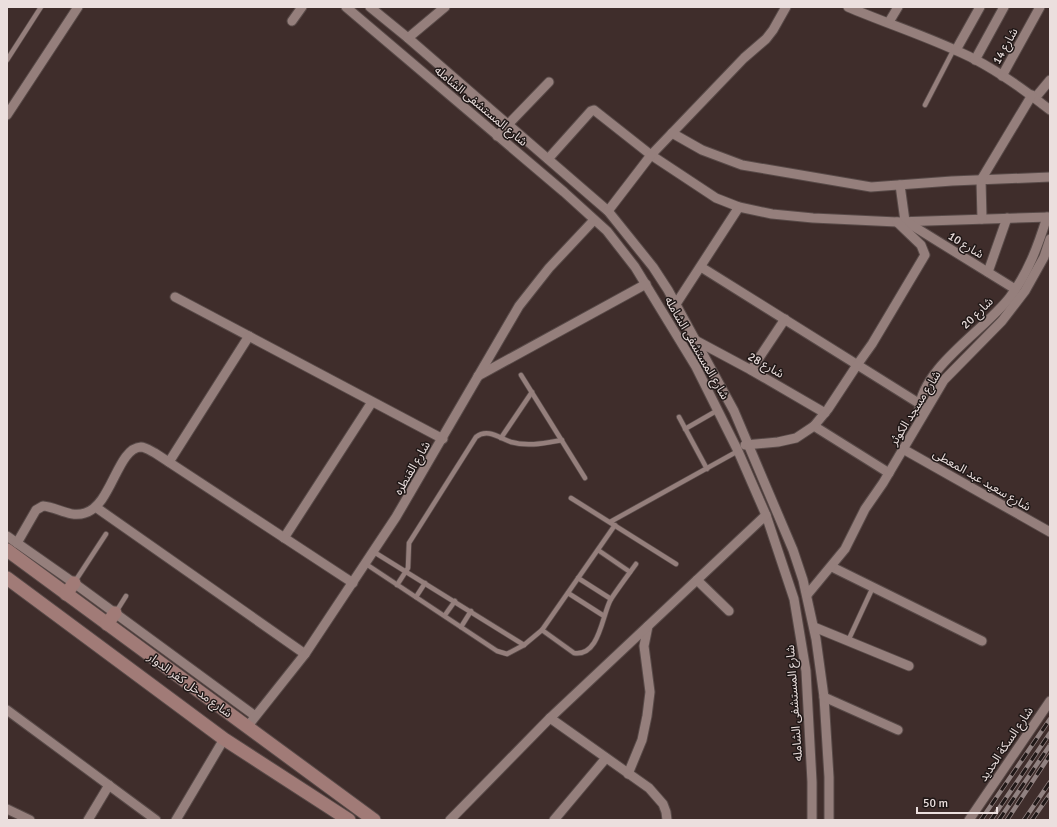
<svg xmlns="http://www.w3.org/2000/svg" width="1057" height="827" viewBox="0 0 1057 827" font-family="Signika,'Noto Sans Arabic',sans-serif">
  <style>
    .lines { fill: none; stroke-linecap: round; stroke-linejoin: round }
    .service-casing { stroke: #584a48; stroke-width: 6 }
    .minor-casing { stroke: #584a48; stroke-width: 11 }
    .secondary-casing { stroke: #584a48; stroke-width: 15 }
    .service { stroke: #957f7c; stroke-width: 4.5 }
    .minor { stroke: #957f7c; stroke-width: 9 }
    .secondary { stroke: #a17b77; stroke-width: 13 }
    .rail-casing { stroke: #918281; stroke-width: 4.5 }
    .rail { stroke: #201817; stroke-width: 3; stroke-dasharray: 9; stroke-linecap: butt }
    .labels { text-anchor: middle; stroke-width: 3; stroke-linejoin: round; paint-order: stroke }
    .street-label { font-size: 12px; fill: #ebdfde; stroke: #201817 }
  </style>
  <rect width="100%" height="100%" fill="#3f2d2b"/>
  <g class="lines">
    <defs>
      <g id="service">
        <polyline points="7,60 41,7"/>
        <polyline points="925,105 954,49"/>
        <polyline points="521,375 585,478"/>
        <polyline points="679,417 707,469"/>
        <polyline points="685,429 718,410"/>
        <polyline points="501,438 532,392"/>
        <polyline points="571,498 676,564"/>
        <polyline points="610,522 738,451"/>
        <polyline points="598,550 630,572"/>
        <polyline points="374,552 524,645"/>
        <polyline points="366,564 497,651 507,654 524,645 542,630 615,525"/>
        <polyline points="578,578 611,599"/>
        <polyline points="74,583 106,534"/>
        <path d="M397 585 408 568 409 543 476 437C488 428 499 438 511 442 528 447 545 443 562 440"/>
        <polyline points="568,593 604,616"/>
        <polyline points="416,597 425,583"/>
        <polyline points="116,612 126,596"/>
        <polyline points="445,615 455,601"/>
        <polyline points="461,627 471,611"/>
        <path d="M542 630 574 653C600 657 602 614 611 599 619 587 628 575 636 564"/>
        <polyline points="848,641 873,587"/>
      </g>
      <g id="minor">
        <polyline points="346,7 564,192 607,231 635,267 696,367 738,451 766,515 794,599 806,671 812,782 812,820"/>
        <polyline points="370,7 408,38 608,211 653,267 668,290 734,411 793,550 803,580 816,639 824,697 829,777 829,820"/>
        <path d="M848 7C883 22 920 34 955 50 989 64 1021 87 1050 110"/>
        <polyline points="292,21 302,7"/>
        <polyline points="889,22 898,7"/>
        <polyline points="408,38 445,7"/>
        <polyline points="956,50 980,7"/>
        <polyline points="975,60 1004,7"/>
        <polyline points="1002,76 1040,7"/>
        <polyline points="1035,98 1050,80"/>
        <polyline points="7,115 78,7"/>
        <polyline points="672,133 702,150 742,165 871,187 952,181 1050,177"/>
        <polyline points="497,136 549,82"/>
        <polyline points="548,159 591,111 594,110 651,155 716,198 739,207 772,214 813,218 897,222 1050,217"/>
        <polyline points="900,185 905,221 1015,289"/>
        <polyline points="608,211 651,155 744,58 766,39 773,30 786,7"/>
        <polyline points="982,219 981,180 1032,95"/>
        <polyline points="701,267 920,404"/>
        <polyline points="988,272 1007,218"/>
        <polyline points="175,297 443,439"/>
        <polyline points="676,304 739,207"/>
        <polyline points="695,340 751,370 825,413"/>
        <polyline points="751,370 785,319"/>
        <polyline points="478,376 646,284"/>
        <path d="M919 410C922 367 985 330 1010 297 1028 273 1038 246 1047 217"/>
        <polyline points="814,426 889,473"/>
        <polyline points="745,445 778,442 796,438 814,426 828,409 857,365 872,344 925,255 921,245 897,222"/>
        <polyline points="903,449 1050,532"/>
        <polyline points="169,462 249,336"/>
        <polyline points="97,508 305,654"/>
        <polyline points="7,536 74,583 254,715"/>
        <polyline points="284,538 372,402"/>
        <path d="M17 543 36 510 43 506C57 507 70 518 85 513 112 505 117 448 141 447 145 447 151 451 155 453L353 583"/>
        <polyline points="832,567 982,641"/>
        <polyline points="697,580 729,611"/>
        <polyline points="807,595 845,549 865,509 883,483 944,380 1002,321 1025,291 1044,257 1050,239"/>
        <polyline points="814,627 909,666"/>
        <polyline points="824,697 898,730"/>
        <polyline points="7,710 156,820"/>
        <polyline points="550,718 649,788 663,804 666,812 667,820"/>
        <polyline points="247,727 305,654 396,517 519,306 549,268 594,220"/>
        <polyline points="628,774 642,740 647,716 650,692 644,646 648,626"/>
        <polyline points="7,809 30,820"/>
        <polyline points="88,820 109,785"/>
        <polyline points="176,820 224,739"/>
        <polyline points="450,820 550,718 766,515"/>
        <polyline points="554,820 606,758"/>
        <polyline points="969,820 1050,701"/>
      </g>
      <g id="secondary">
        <polyline points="7,550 374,820"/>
        <polyline points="7,578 224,739 349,820"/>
        <polyline points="66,594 74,583"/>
        <polyline points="107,624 115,613"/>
      </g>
    </defs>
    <!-- service casing -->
    <use href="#service" class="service-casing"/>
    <!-- minor casing -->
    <use href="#minor" class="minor-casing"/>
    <!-- secondary casing -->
    <use href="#secondary" class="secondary-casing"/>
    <!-- service -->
    <use href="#service" class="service"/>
    <!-- minor -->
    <use href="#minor" class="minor"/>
    <!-- secondary -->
    <use href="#secondary" class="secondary"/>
    <defs>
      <g id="rail">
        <polyline points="981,820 1050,719"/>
        <polyline points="991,820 1050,733"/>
        <polyline points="999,820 1050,745"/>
        <polyline points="1007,820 1050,755"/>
        <polyline points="1024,820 1050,782"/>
        <polyline points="1032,820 1050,794"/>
      </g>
    </defs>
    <!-- rail casing -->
    <use href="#rail" class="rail-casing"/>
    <!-- rail -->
    <use href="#rail" class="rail"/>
  </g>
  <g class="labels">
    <!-- street labels -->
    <g class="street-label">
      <text transform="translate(1005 46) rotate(-61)" y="4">شارع 14</text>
      <text transform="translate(481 106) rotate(40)" y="4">شارع المستشفى الشامله</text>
      <text transform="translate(966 245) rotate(32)" y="4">شارع 10</text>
      <text transform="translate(977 313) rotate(-44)" y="4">شارع 20</text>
      <text transform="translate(697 348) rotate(60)" y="4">شارع المستشفى الشامله</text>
      <text transform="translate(766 365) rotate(30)" y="4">شارع 28</text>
      <text transform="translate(915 408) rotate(-58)" y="4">شارع مسجد الكوثر</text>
      <text transform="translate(412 468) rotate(-60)" y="4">شارع القنطره</text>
      <text transform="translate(982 480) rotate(30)" y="4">شارع سعيد عبد المعطى</text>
      <text transform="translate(190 685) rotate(36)" y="4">شارع مدخل كفر الدوار</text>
      <text transform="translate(794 703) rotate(-94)" y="4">شارع المستشفى الشامله</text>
      <text transform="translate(1006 744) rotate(-56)" y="4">شارع السكة الحديد</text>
    </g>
  </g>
  <!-- border -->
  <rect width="1057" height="827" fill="none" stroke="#ebdfde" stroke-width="16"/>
  <!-- scale -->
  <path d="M917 807v6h80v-6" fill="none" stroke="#ebdfde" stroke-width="2"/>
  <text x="923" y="807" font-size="12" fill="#ebdfde" stroke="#201817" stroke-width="3" paint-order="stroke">50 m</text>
</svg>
